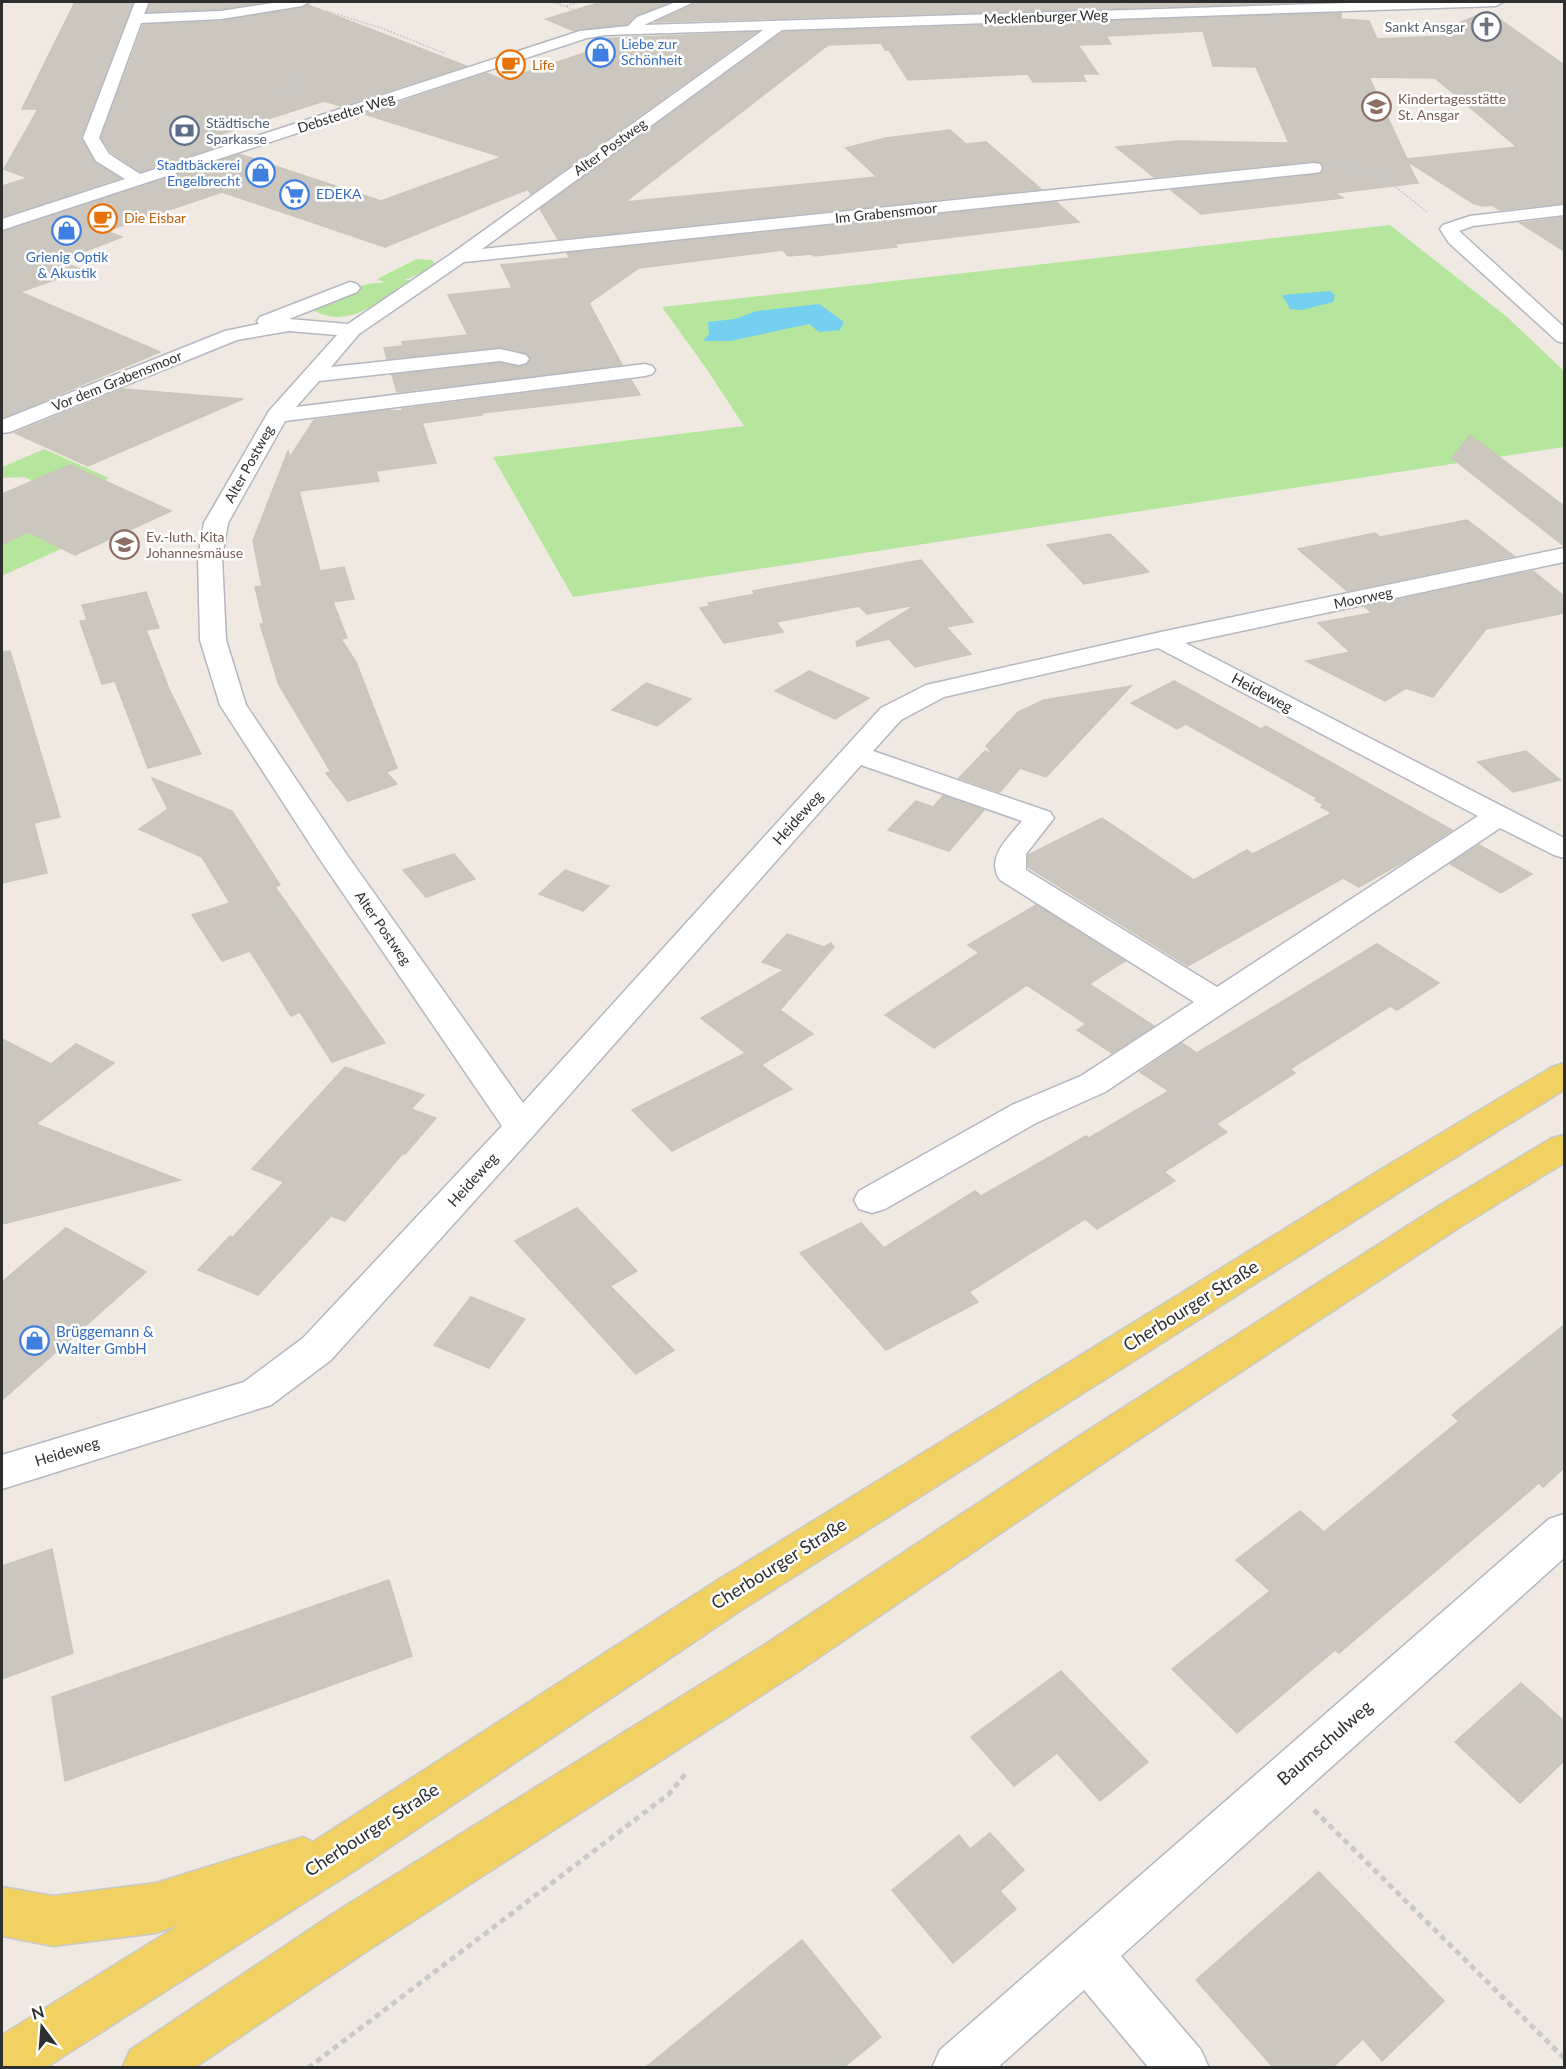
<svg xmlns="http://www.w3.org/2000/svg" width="1566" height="2069" viewBox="0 0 1566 2069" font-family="Lato,sans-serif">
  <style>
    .green { fill: #b6e59e }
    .water { fill: #75cff0 }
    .building { fill: #cbc7bf; stroke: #cbc5ba; stroke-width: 1.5; fill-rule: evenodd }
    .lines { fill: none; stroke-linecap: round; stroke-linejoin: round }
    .minor-casing { stroke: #b4b7c1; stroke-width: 3 }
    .major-casing { stroke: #c9c9c9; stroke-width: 3 }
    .path-far1 { stroke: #c9c9c9; stroke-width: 1.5; stroke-dasharray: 2 1.5; stroke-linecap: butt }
    .path { stroke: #c9c9c9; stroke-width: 5; stroke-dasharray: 6 4.5; stroke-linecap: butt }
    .minor { fill: #fff; fill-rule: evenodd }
    .major { fill: #f2d163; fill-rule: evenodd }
    .labels { text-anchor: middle; stroke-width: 5; stroke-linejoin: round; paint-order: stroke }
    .far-street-label { font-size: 14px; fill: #2e2e2e; stroke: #fff }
    .far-worship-label { font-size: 14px; fill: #5b616d; stroke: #fff; text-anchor: end }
    .far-shop-label { font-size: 14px; fill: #366cbe; stroke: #fff; text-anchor: start }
    .far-food-label { font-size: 14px; fill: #c56008; stroke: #fff; text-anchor: start }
    .far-education-label { font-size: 14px; fill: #785e54; stroke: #fff; text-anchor: start }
    .far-service-label { font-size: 14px; fill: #4e5e75; stroke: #fff; text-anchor: start }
    .street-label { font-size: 15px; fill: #2e2e2e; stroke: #fff }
    .shop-label { font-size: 15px; fill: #366cbe; stroke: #fff; text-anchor: start }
    .near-street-label { font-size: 18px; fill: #2e2e2e; stroke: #fff }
  </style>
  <rect width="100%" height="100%" fill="#efe9e1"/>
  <!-- green -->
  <g class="green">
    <polygon points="1390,225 1507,317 1564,371 1564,447 573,597 493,457 744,426 706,368 662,307"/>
    <path d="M417 259 432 260 437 266 405 280H411C384 299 348 331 313 310L315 304C336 295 362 281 386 283L377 279Z"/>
    <polygon points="44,449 109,478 68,496 24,477 2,478 2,465 5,466"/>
    <polygon points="47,524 76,542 2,576 2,544"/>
  </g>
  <!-- water -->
  <g class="water">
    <polygon points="1330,291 1335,295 1333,302 1302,310 1290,309 1282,295"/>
    <polygon points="819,304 844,322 840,330 819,332 809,324 730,341 703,341 709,334 708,322 735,319 757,311"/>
  </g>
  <!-- building -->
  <g class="building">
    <polygon points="75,2 133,2 81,137 94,162 120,178 2,217 2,186 28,178 4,169 38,109 22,109"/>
    <polygon points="151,2 268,2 221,9 147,12"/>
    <polygon points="601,2 671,2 636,15 627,24 574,31 546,19"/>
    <polygon points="696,2 1327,2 655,22 695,4"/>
    <polygon points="308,5 466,66 341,106 324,101 212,137 217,139 204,143 216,147 140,172 111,152 101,138 143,25 221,21 302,8"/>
    <path d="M1488 11 1564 65V203L1500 210 1492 205 1482 206 1473 203 1407 161 1418 183 1335 193 1343 198 1201 214 1171 190 1314 175 1320 174 1324 169 1322 163 1314 161 1154 177 1116 147 1180 141 1289 143 1256 67 1213 66 1203 31 1106 36 1111 44 1078 45 1098 74H1082L1086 81 1033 82 1028 74 908 80 889 50H885L881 43 828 45 625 202 877 177 846 148 886 138 950 130 966 144 986 142 1041 189 558 239 540 209 783 32 1341 13V19L1369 21 1377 39 1444 36 1461 22ZM1369 77 1435 78 1517 147 1407 159Z"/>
    <polygon points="756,32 531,194 528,189 385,247 222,192 106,231 122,237 60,261 83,270 20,292 160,352 2,418 2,232 239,154 381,201 502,157 364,114 487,73 503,80 609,45 594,39"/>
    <polygon points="1056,202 1079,222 895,244 897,247 814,256 812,254 788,256 783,250 639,268 589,303 622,365 397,392 392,375 500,363 520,367 528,364 531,359 526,353 500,347 387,359 384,348 403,346 402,342 468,335 448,295 512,288 501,265 570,258 567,253"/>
    <polygon points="1564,217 1564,251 1520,223"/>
    <polygon points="631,380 640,395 481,413 482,415 422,423 436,463 376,471 379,481 299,491 320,571 344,567 354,599 333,602 347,638 341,639 356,662 397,768 386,772 397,784 348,801 326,773 331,772 279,685 260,624 264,624 255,587 262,586 253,541 288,451 290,457 314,420 388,410 402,411 402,409"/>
    <polygon points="123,389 243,399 88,466 15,433"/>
    <polygon points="1470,435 1564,506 1564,546 1452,458"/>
    <polygon points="70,465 171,511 75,555 29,532 2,544 2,494"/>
    <polygon points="1467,520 1514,556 1347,591 1298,549 1375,533 1380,537"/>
    <polygon points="1110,534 1149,572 1084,584 1047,545"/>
    <polygon points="921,560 973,622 946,627 971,654 915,667 889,639 857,646 856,642 916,605 867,614 859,606 776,622 783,632 724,643 700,608 710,606 708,603 755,594 753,591"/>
    <polygon points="1533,571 1564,596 1564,613 1486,629 1433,697 1406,688 1385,701 1306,661 1350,652 1318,623 1372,613 1365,607"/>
    <polygon points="146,592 159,628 146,630 169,689 201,754 148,768 115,681 102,684 80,621 87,620 82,605"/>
    <polygon points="10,651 60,817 34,823 47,873 2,883 2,652"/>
    <polygon points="809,671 869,698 835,719 775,691"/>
    <polygon points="1174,681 1261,729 1266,726 1452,830 1403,862 1359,887 1343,878 1188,966 1028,867 1028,855 1102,818 1194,880 1247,850 1253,854 1332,813 1321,807 1324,805 1315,800 1317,798 1186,724 1177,729 1131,703"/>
    <polygon points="646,683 691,699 657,726 612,710"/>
    <polygon points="1131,686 1046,777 1020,768 1000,792 959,778 985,751 994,755 986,746 1018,712 1044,700"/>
    <polygon points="1526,751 1560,780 1513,792 1478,762"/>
    <polygon points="152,778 232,811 280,885 275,887 385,1043 332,1062 300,1012 291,1016 250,951 222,961 192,915 230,903 202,857 139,829 168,809"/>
    <polygon points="943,796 984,810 949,851 888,830 916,801 933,807"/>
    <polygon points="1479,845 1532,874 1501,893 1450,864"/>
    <polygon points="454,854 475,879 426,897 403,870"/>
    <polygon points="565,870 609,886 583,911 539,894"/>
    <polygon points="1036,905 1125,961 1089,984 1154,1026 1112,1053 1077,1030 1086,1024 1027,985 934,1048 885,1015 979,953 968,945"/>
    <polygon points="787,934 824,947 831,943 834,947 780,1010 813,1034 761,1065 701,1018 784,970 762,962"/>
    <polygon points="1377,944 1439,983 1397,1010 1390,1006 1290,1069 1295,1073 1216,1124 1227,1132 1164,1172 1175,1181 1097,1229 1085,1219 969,1292 978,1302 886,1350 800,1253 861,1223 884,1248 975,1191 981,1196 1086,1136 1089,1138 1169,1091 1140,1072 1182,1043 1197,1053"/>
    <polygon points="2,1039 51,1064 76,1044 114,1063 36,1124 180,1180 2,1224"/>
    <polygon points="746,1053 792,1089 672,1151 632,1110"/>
    <polygon points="345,1067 424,1095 411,1109 436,1118 405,1154 403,1153 345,1221 331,1216 258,1295 198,1270 230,1236 233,1237 284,1182 252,1169"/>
    <polygon points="577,1208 637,1271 610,1286 674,1350 636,1374 515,1241"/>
    <polygon points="66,1228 146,1272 2,1400 2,1282"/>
    <polygon points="471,1297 525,1319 489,1368 434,1345"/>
    <polygon points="1564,1325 1564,1468 1543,1487 1539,1483 1339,1653 1335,1650 1237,1733 1172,1669 1270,1591 1236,1560 1300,1511 1324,1532 1459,1421 1452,1415"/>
    <polygon points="52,1549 73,1653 2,1679 2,1566"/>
    <polygon points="389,1580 412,1656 65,1781 52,1697"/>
    <polygon points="1061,1671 1148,1762 1100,1801 1057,1753 1014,1786 971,1737"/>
    <polygon points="1521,1683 1564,1721 1564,1761 1520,1803 1455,1742"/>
    <polygon points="990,1833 1024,1870 1000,1891 1016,1909 953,1963 892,1890 959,1835 970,1849"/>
    <polygon points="1319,1872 1444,2001 1382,2061 1363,2039 1333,2067 1273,2067 1196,1980"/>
    <polygon points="802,1940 881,2037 844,2067 646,2067"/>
  </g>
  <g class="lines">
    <defs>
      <g id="minor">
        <path d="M135 2H149L144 14 221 11 279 2H309L302 6 221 19 141 23 99 138 109 154 140 174 580 31 628 26 637 17 676 2H694L644 25 1383 2H1503L1496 6 782 30 482 249 1314 163 1320 164 1322 168 1320 172 1314 173 464 262 359 334 331 367 500 349 526 355 529 359 526 363 519 365 500 361 319 381 296 407 645 364 652 366 655 370 652 374 645 376 285 421 228 523 222 557 226 640 246 705 347 855 523 1103 881 708 926 685 935 683 1161 632 1564 548V562L1185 643 1564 838V858L1554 855 1500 828 1105 1092 1036 1123 885 1209 872 1213 859 1209 854 1200 859 1191 1012 1105 1081 1076 1194 1002 1000 880C985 858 1008 838 1022 821L861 765 533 1136 331 1360 271 1405 2 1489V1455L244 1382 303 1338 502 1126 319 858 220 705 200 640 198 557 204 523 269 411 337 335 289 331 237 340 10 432 2 433V420L225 331 259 324 257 321 260 317 350 282 357 284 360 288 357 292 289 319 348 324 451 254 763 30 606 35 587 38 2 230V219L125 179 96 161 83 138ZM1158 648 1478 816 1217 987 1026 870V854L1054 818 1050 812 873 751 901 720 944 697Z"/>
        <polygon points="1564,205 1564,215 1473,226 1459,231 1564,327 1564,343 1557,341 1449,243 1440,229 1443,225 1470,216"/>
        <polygon points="1564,1514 1564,1558 1121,1956 1201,2050 1209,2068 1149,2068 1084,1990 997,2068 932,2068 940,2050 1549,1519"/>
      </g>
      <g id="major">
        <polygon points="1564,1063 1564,1090 1406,1188 743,1609 365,1864 45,2068 2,2068 2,2035 179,1925 156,1933 53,1946 2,1936 2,1887 53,1896 156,1883 303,1837 313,1842 713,1583 1380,1170 1552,1067"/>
        <polygon points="1564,1135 1564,1163 1463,1225 1118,1453 796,1673 370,1949 194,2068 122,2068 130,2050 334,1913 764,1645 1090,1429 1437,1207 1552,1138"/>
      </g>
    </defs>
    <!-- minor casing -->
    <use href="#minor" class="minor-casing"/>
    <!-- major casing -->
    <use href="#major" class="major-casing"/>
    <!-- path-far1 -->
    <g class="path-far1">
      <polyline points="553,2 575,10"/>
      <polyline points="566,6 579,2"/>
      <polyline points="327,11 384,29 444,53"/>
      <polyline points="296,79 296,85 288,86 287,94 299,94"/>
      <path d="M1341 165C1377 169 1400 190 1427 212"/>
    </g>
    <!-- path -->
    <g class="path">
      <polyline points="1314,1810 1564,2058"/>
      <polyline points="308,2068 669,1794 688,1771"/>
    </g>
    <!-- minor -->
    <use href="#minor" class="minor"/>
    <!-- major -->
    <use href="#major" class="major"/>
  </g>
  <!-- icons -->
  <defs>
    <symbol id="church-ring" viewBox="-11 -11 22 22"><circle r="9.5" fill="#fff" stroke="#6b7280" stroke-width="1.5"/><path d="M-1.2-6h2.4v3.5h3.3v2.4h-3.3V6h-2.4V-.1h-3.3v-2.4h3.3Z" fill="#6b7280"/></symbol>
    <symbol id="shop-ring" viewBox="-11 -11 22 22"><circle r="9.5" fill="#fff" stroke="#3f7fe0" stroke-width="1.5"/><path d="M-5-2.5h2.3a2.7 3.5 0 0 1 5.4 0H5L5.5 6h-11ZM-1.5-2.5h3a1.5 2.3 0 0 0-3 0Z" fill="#3f7fe0"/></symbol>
    <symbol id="cafe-ring" viewBox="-11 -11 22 22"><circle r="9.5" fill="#fff" stroke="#e8710a" stroke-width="1.5"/><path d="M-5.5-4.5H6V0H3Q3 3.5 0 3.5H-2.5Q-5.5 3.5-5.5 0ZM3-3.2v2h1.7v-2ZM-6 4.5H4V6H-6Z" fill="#e8710a"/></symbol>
    <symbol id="school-ring" viewBox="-11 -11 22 22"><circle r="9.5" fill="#fff" stroke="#8d6e63" stroke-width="1.5"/><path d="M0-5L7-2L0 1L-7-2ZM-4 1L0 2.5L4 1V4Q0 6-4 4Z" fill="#8d6e63"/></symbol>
    <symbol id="bank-ring" viewBox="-11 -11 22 22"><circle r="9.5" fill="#fff" stroke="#5c6f8a" stroke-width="1.5"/><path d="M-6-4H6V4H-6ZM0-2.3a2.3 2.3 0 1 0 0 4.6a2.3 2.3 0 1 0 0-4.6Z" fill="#5c6f8a"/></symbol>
    <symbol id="supermarket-ring" viewBox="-11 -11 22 22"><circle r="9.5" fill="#fff" stroke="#3f7fe0" stroke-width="1.5"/><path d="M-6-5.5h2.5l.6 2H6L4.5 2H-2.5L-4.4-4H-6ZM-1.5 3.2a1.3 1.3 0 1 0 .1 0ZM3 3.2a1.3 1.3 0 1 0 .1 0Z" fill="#3f7fe0"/></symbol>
  </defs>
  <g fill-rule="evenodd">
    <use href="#church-ring" x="1470" y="10" width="33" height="33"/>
    <use href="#shop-ring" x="584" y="36" width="33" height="33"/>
    <use href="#cafe-ring" x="494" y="48" width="33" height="33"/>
    <use href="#school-ring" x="1360" y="90" width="33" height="33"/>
    <use href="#bank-ring" x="168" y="114" width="33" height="33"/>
    <use href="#shop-ring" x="244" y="156" width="33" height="33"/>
    <use href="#supermarket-ring" x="278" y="178" width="33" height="33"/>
    <use href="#cafe-ring" x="86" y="202" width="33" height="33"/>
    <use href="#shop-ring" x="50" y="214" width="33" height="33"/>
    <use href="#school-ring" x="108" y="528" width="33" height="33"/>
    <use href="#shop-ring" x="18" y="1324" width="33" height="33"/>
  </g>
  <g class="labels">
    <!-- far-street labels -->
    <g class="far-street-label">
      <text transform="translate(1046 17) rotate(-2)" y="5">Mecklenburger Weg</text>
      <text transform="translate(346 113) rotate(-18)" y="5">Debstedter Weg</text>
      <text transform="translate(610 147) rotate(-36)" y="5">Alter Postweg</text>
      <text transform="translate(886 213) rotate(-6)" y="5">Im Grabensmoor</text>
      <text transform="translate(117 381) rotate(-22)" y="5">Vor dem Grabensmoor</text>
      <text transform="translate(249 464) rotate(-61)" y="5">Alter Postweg</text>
      <text transform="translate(1363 598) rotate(-12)" y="5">Moorweg</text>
      <text transform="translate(383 928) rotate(55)" y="5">Alter Postweg</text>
    </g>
    <!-- far-worship labels -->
    <g class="far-worship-label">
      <text x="1465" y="32">Sankt Ansgar</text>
    </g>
    <!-- far-shop labels -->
    <g class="far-shop-label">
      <text x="621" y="49">Liebe zur<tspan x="621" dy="16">Schönheit</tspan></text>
      <text x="240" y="170" text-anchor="end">Stadtbäckerei<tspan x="240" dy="16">Engelbrecht</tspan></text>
      <text x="316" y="199">EDEKA</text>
      <text x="67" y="262" text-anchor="middle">Grienig Optik<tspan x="67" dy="16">&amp; Akustik</tspan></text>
    </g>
    <!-- far-food labels -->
    <g class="far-food-label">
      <text x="532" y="70">Life</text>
      <text x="124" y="223">Die Eisbar</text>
    </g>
    <!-- far-education labels -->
    <g class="far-education-label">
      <text x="1398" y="104">Kindertagesstätte<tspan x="1398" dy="16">St. Ansgar</tspan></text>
      <text x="146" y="542">Ev.-luth. Kita<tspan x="146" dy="16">Johannesmäuse</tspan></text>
    </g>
    <!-- far-service labels -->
    <g class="far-service-label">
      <text x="206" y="128">Städtische<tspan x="206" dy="16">Sparkasse</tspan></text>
    </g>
    <!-- street labels -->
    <g class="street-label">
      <text transform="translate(1262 693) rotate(28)" y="5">Heideweg</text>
      <text transform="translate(798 818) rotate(-48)" y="5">Heideweg</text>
      <text transform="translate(473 1180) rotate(-48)" y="5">Heideweg</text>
      <text transform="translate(67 1452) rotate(-17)" y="5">Heideweg</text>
    </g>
    <!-- shop labels -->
    <g class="shop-label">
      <text x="56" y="1337">Brüggemann &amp;<tspan x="56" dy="17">Walter GmbH</tspan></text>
    </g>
    <!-- near-street labels -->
    <g class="near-street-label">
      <text transform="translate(1191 1306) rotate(-32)" y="6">Cherbourger Straße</text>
      <text transform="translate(779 1564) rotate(-32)" y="6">Cherbourger Straße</text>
      <text transform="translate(1325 1743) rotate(-41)" y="6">Baumschulweg</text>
      <text transform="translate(372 1830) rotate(-33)" y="6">Cherbourger Straße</text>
    </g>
  </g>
  <!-- border -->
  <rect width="1566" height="2069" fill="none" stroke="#2e2e2e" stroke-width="6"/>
  <!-- north arrow -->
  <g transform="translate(42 2027) rotate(344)" stroke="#ffffff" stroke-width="4.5" paint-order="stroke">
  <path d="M0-4.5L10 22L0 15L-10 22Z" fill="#2e2e2e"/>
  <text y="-9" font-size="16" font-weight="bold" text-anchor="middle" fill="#2e2e2e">N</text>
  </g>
</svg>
